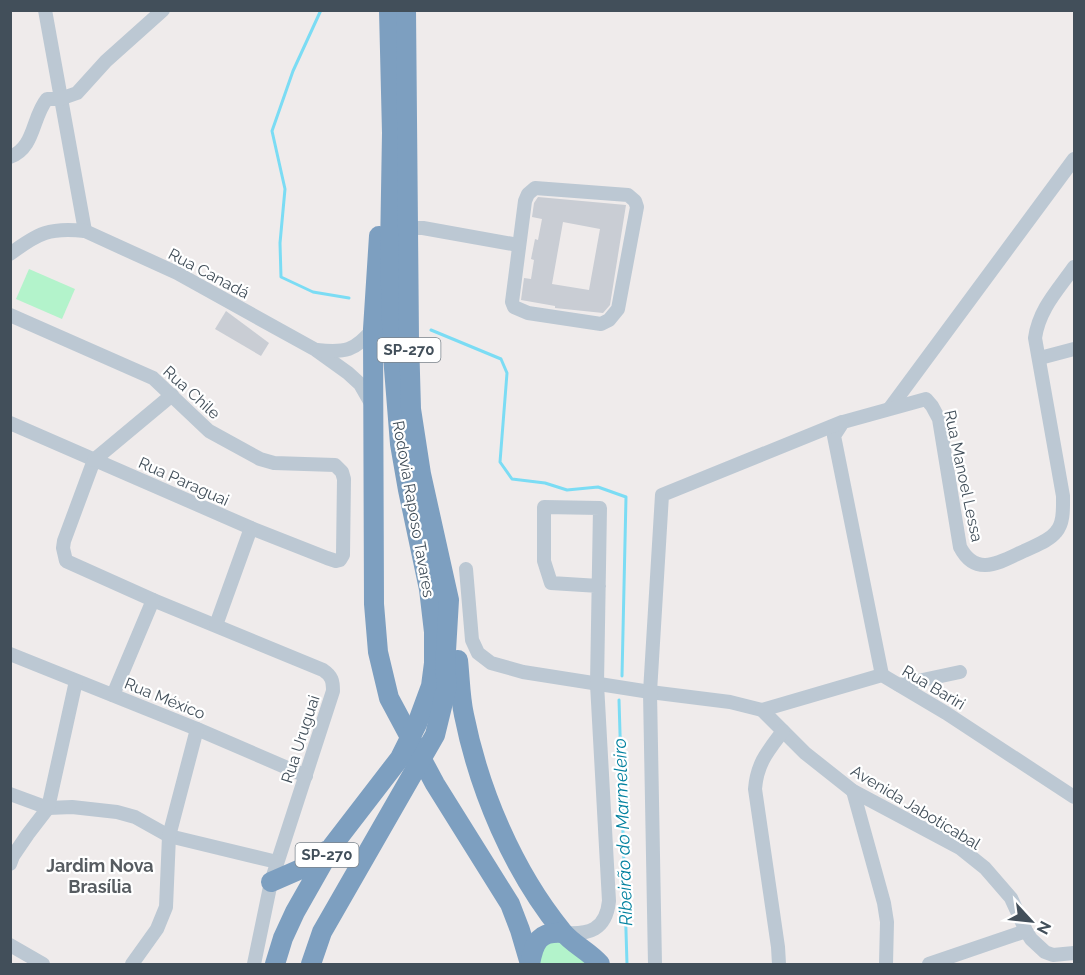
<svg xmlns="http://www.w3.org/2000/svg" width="1085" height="975" viewBox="0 0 1085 975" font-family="Raleway,sans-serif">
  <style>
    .green { fill: #b3f3cb }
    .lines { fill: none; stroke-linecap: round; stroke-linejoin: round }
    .stream { stroke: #7bdcf4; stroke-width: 3 }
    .building { fill: #c9cdd4; fill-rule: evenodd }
    .minor { stroke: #bcc8d3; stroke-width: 14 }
    .highway { stroke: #7d9fc0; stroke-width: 20 }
    .labels { text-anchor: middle; stroke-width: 4.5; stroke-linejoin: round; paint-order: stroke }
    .shield { fill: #fff; stroke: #7b848c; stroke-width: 1.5 }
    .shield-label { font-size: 15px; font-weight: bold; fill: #424f5a }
    .street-label { font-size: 16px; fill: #424f5a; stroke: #fff }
    .water-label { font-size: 18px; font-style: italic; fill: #02819f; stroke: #fff }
    .neighbourhood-label { font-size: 18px; font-weight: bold; fill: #575c61; stroke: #fff }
  </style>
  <rect width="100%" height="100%" fill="#efebeb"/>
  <!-- green -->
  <g class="green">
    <polygon points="29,269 75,289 62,319 16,299"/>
    <polygon points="558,940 590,964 537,964 537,944"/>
  </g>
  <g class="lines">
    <!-- stream -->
    <g class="stream">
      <polyline points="321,10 293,71 272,131 285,189 280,243 281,277 313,292 349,298"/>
      <polyline points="431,330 501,359 507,373 500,462 512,479 545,483 567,490 598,487 626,497 622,676"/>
      <polyline points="619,700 627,964"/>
    </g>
  </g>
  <!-- building -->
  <g class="building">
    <path d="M538 197 626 205 610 305 603 313 555 308V306L521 300 524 278 531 279 534 260 531 259 535 239 538 240 542 219 532 217 534 203ZM563 222 600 229 589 290 552 284Z"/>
    <polygon points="226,311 269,343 261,356 215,329"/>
  </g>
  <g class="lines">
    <!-- minor -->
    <g class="minor">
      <polyline points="45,10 85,231"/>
      <path d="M10 157C35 148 32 117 47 99H60L77 93 106 61 163 10"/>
      <polygon points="535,188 628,195 635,201 637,207 618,309 609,320 601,324 528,313 514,307 512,302 525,201 528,194"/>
      <polyline points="408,228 423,228 518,245"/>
      <path d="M10 254C38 233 50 227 85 231L177 273 316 350 348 373 360 384 372 405"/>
      <polyline points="10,315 153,378 209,431 260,459 274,463 335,465 342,472 344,479 343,555 340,560 336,561 327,558 251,528 10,423"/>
      <path d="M317 350C345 353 355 351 373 329"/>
      <polyline points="1040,358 1074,349"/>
      <polyline points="890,408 1074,159"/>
      <path d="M94 460 64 541 63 548 66 561 153 600 323 670C332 676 333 681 333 691L271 882 254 964"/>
      <polyline points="94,460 172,395"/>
      <polyline points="466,569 472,640 478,653 491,663 523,672 650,692 730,702 762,710 805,753 853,791 960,848 985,868 1011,898 1026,931 1031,939 1045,952 1053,955 1074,953"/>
      <polyline points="216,625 251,528"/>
      <polyline points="10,654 197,729 306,776"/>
      <path d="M882 675 834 436 843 422 926 399 932 406 939 419 960 547C976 578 1000 562 1024 551 1034 546 1049 541 1056 532 1064 523 1063 508 1063 496L1035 338C1039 309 1058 290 1074 267"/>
      <polyline points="899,685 960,672"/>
      <polyline points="113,695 153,600"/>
      <polyline points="762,710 882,675 946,713 1074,797"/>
      <polyline points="853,791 884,903 887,922 886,964"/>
      <polyline points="10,794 48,808 72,807 117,812 135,817 169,836 277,862"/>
      <polyline points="10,864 13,856 28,834 48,808 76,681"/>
      <path d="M563 933C589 935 606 930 609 901L597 684 600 508 544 507V561L551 583 599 586"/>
      <polyline points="10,945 43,964"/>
      <polyline points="132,964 157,929 166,907 169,836 197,729"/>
      <polyline points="655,964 650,692 662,495 842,422"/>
      <path d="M779 964 778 947 755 789C757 763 768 751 783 731"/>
      <polyline points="929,964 1026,931"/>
    </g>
    <!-- highway -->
    <g class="highway">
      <polyline points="379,236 373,329 374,604 378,652 389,698 435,784 510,904 520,930 530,964"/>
      <path d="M458 660C460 678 460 697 464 715 479 790 513 871 562 931 572 944 589 951 600 964"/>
      <polyline points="271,882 310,865 326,851"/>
      <polyline points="275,964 283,938 295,912 333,845 400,758 417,724 431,686 434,663 434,632 429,589 408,490 400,444 393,356 390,251 392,133 389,10"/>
      <polyline points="311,964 322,932 435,735 447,686 445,668 449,600 421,474 411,409 409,338 406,10"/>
      <path d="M530 964C534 942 539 931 563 933"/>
    </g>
  </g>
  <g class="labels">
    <!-- shield labels -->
    <g class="shield">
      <rect x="377.5" y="338" width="63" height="24" rx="4.5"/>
      <rect x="295.5" y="843" width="63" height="24" rx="4.5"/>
    </g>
    <g class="shield-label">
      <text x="409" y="355">SP-270</text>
      <text x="327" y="860">SP-270</text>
    </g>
    <!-- street labels -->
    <g class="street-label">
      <text transform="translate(209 273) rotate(28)" y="6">Rua Canadá</text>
      <text transform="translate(192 392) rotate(42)" y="6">Rua Chile</text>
      <text transform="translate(964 476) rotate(78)" y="6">Rua Manoel Lessa</text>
      <text transform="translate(184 481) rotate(24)" y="6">Rua Paraguai</text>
      <text transform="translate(414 509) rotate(80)" y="6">Rodovia Raposo Tavares</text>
      <text transform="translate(934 687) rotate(31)" y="6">Rua Bariri</text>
      <text transform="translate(165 698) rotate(22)" y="6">Rua México</text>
      <text transform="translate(300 739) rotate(-72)" y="6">Rua Uruguai</text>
      <text transform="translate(916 807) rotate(31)" y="6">Avenida Jaboticabal</text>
    </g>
    <!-- water labels -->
    <g class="water-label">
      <text transform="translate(623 832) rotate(-92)" y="6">Ribeirão do Marmeleiro</text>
    </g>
    <!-- neighbourhood labels -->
    <g class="neighbourhood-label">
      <text x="100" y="872">Jardim Nova<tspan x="100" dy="21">Brasília</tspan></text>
    </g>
  </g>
  <!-- border -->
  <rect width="1085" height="975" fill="none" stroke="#424f5a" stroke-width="24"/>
  <!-- north arrow -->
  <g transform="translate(1031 921) rotate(117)" stroke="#ffffff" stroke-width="4.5" paint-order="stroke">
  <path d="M0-4.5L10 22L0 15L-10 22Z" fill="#424f5a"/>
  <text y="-9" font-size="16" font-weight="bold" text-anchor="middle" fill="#424f5a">N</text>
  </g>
</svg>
